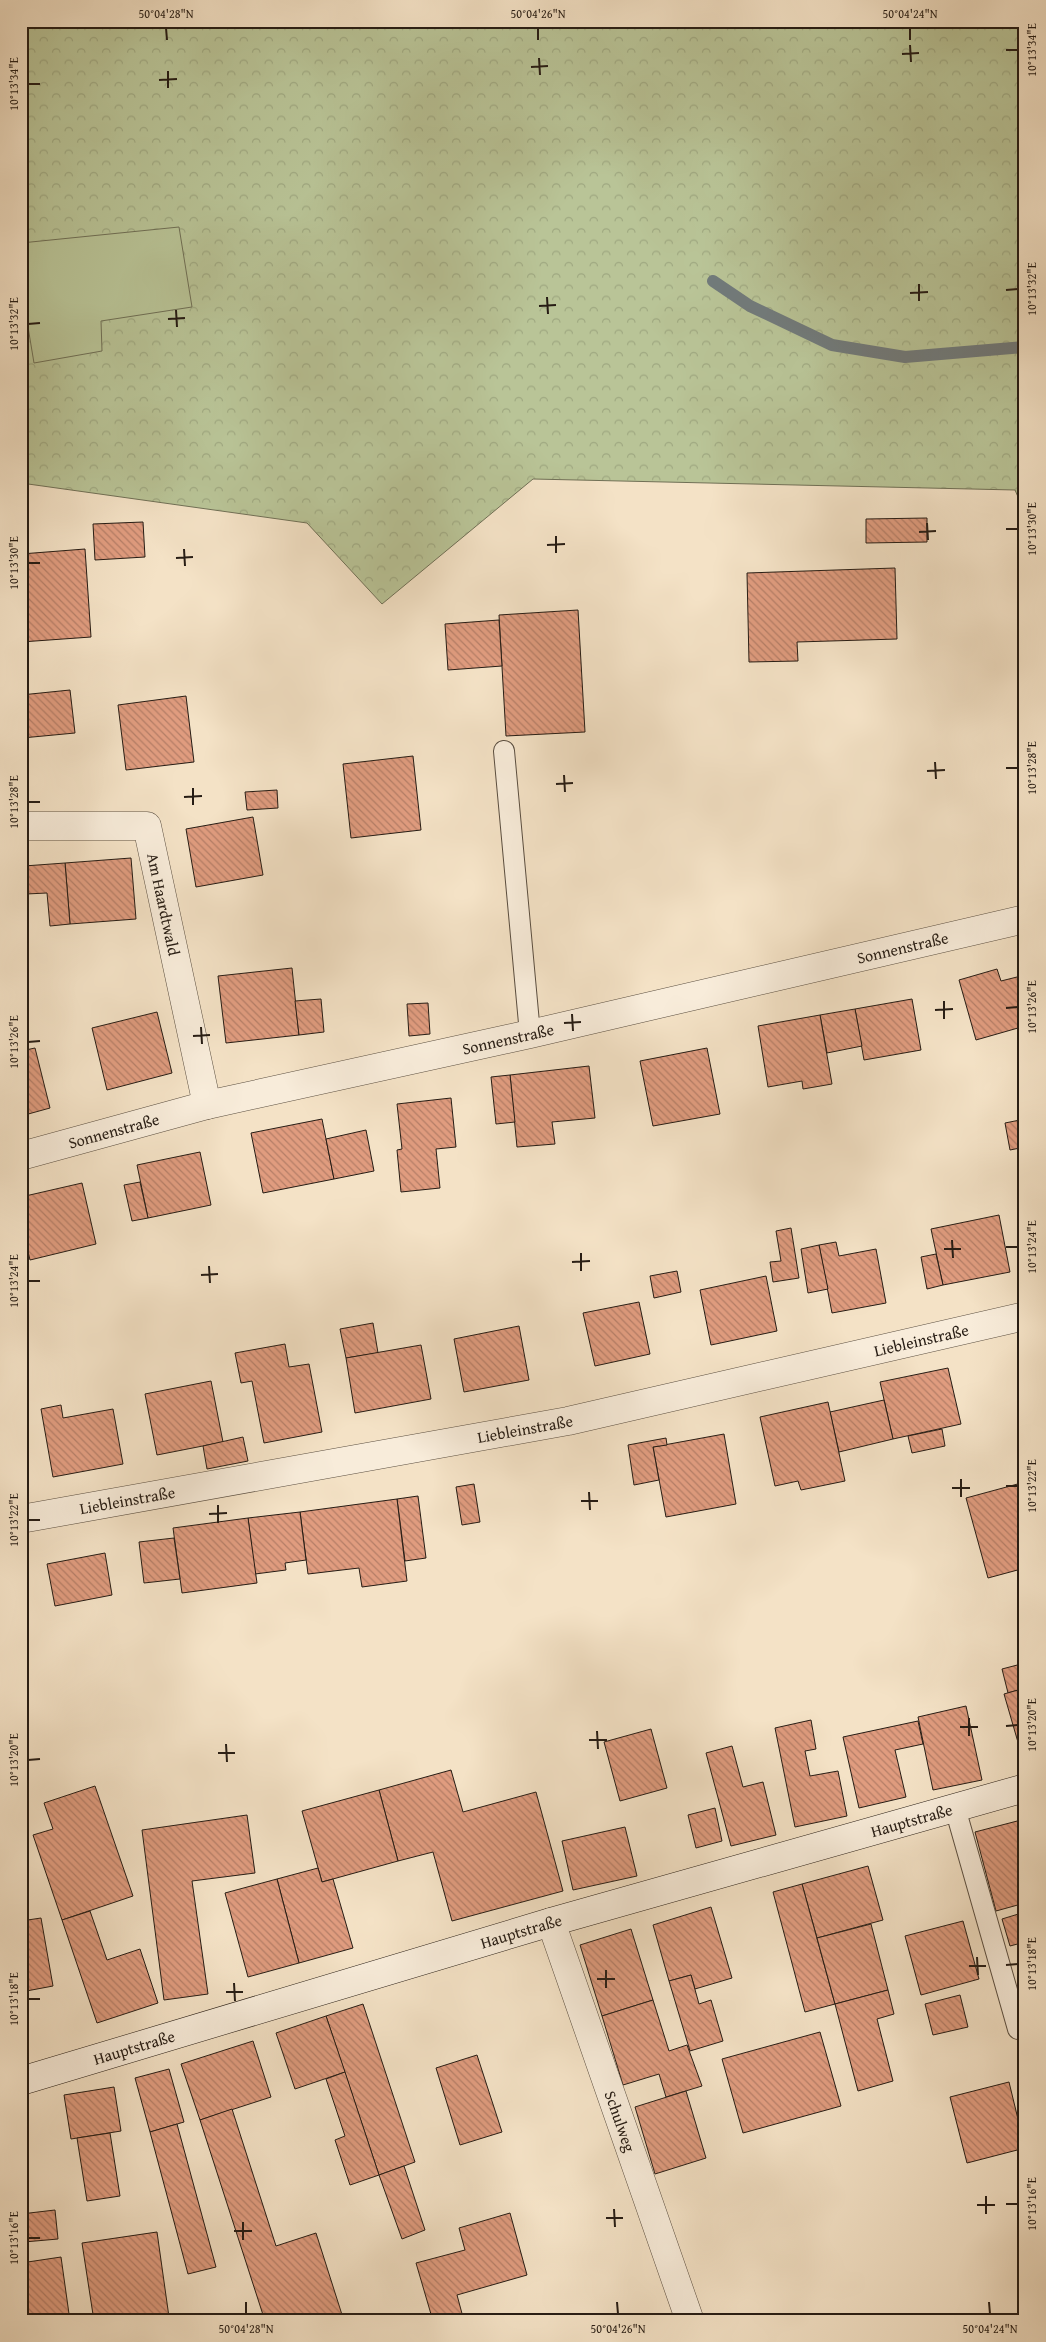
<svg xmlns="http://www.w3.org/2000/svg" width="1046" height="2342" viewBox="0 0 1046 2342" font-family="'Gentium Book Plus',serif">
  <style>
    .forest { fill: url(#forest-crowns); stroke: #707056 }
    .park { fill: #b9c497; stroke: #707056 }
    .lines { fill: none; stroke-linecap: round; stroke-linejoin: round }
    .stream { stroke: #717b7c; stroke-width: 12 }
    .building { fill: url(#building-back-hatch); stroke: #261c14 }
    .lane-casing { stroke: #5a4e40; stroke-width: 22 }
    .street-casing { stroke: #5a4e40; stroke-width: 29 }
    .secondary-casing { stroke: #261c14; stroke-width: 29 }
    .lane { stroke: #f8ecda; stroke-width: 20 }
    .street { stroke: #f8ecda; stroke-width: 28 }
    .secondary { stroke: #f8ecda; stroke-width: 28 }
    .ticks { fill: none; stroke: #261c14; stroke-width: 2 }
    .labels { text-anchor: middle; stroke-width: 4.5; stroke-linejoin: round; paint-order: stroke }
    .street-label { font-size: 16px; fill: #261c14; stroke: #f8ecda }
    .neatline { fill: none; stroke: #261c14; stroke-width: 2 }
    .ticks-label { font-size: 12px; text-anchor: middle; fill: #261c14 }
  </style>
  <defs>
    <pattern id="forest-crowns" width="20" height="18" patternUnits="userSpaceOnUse" patternTransform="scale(1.25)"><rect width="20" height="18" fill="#b9c497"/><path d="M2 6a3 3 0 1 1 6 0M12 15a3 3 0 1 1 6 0" fill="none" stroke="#9fa881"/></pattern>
    <pattern id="building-back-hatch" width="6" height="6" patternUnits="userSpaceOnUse" patternTransform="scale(1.25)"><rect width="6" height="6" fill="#e09c7f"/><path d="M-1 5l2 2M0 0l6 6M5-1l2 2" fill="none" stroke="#b57e67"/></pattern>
  </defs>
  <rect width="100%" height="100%" fill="#f4e2c6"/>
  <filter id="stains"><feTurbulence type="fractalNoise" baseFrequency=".004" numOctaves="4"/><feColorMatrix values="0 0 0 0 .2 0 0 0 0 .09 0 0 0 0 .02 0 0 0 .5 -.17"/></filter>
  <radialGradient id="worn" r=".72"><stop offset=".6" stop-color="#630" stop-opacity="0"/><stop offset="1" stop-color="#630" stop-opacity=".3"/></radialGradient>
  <!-- forest -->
  <polygon class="forest" points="21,21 1025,21 1025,513 1015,490 533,479 382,604 307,523 21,483"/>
  <!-- park -->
  <polygon class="park" points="179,227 192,307 101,321 102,351 34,363 21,285 21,243"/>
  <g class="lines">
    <!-- stream -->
    <polyline class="stream" points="713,281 750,306 832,345 905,357 1025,347"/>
  </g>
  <!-- building -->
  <g class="building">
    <polygon points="927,518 927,542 866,543 866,519"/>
    <polygon points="143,522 145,557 95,560 93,524"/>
    <polygon points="85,549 91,637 21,642 21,554"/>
    <polygon points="895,568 897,639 797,642 798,661 749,662 747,573"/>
    <polygon points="578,610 585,732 506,736 499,615"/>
    <polygon points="499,620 502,666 448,670 445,624"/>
    <polygon points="70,690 75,733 22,738 21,695"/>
    <polygon points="186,696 194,762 126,770 118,705"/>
    <polygon points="413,756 421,830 351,838 343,764"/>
    <polygon points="277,790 278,808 247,810 245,792"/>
    <polygon points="253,817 263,875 196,887 186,829"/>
    <polygon points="131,858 136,919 70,924 65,863"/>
    <polygon points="65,863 70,924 50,926 47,893 26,894 24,866"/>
    <polygon points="292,968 299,1035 226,1043 218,976"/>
    <polygon points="997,969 1001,981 1025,975 1025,1026 976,1040 959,980"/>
    <polygon points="321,999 324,1032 299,1035 295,1001"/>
    <polygon points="912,999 921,1050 864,1060 855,1009"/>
    <polygon points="428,1003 430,1034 409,1036 407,1004"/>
    <polygon points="855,1009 862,1046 827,1053 820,1015"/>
    <polygon points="157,1012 172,1073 107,1090 92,1028"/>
    <polygon points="820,1015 832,1084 803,1089 802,1081 768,1087 758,1026"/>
    <polygon points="35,1048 50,1108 21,1116 21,1051"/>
    <polygon points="707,1048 720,1114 653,1126 640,1061"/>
    <polygon points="589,1066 595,1118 552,1122 555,1144 517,1147 510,1075"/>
    <polygon points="510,1075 515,1122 496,1124 491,1077"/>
    <polygon points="451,1098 456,1147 436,1149 440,1188 401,1192 397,1150 402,1149 397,1104"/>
    <polygon points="322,1119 334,1179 263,1193 251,1133"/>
    <polygon points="1025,1119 1025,1147 1010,1150 1005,1123"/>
    <polygon points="366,1130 374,1171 334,1179 326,1139"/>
    <polygon points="200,1152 211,1205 148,1218 137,1165"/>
    <polygon points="140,1182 148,1218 132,1221 124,1185"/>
    <polygon points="82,1183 96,1244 30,1260 21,1222 21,1197"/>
    <polygon points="999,1215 1010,1272 943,1285 931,1229"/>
    <polygon points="791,1228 799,1278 773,1282 770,1262 781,1261 776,1231"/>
    <polygon points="836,1242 839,1256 876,1249 886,1303 832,1313 819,1245"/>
    <polygon points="819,1245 828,1289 808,1293 801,1249"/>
    <polygon points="936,1254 943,1285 927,1289 921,1257"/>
    <polygon points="677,1271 681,1292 654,1298 650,1276"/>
    <polygon points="766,1276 777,1331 711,1345 700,1290"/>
    <polygon points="639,1302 650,1354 595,1366 583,1313"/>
    <polygon points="373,1323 378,1353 346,1358 340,1329"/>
    <polygon points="519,1326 529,1380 464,1392 454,1339"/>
    <polygon points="285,1344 289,1367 309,1364 322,1432 264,1443 252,1381 241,1383 235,1353"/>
    <polygon points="421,1345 431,1399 355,1413 346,1358"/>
    <polygon points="948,1368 961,1424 893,1439 880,1382"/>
    <polygon points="211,1381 223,1442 157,1455 145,1394"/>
    <polygon points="884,1400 893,1439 839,1452 830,1412"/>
    <polygon points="828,1402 845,1481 801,1490 798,1481 775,1486 760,1417"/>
    <polygon points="61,1405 63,1418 113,1409 123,1464 53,1477 41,1409"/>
    <polygon points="942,1429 945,1446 912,1453 908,1436"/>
    <polygon points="724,1434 736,1504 666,1517 653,1447"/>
    <polygon points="243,1437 248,1461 207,1469 203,1446"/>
    <polygon points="666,1438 667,1445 653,1447 659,1480 634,1485 628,1445"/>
    <polygon points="1025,1482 1025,1568 988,1578 966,1498"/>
    <polygon points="474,1484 480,1522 462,1525 456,1487"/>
    <polygon points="418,1496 426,1558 405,1561 397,1499"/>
    <polygon points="397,1499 407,1581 362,1587 359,1568 308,1574 300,1512"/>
    <polygon points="300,1512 306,1560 285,1563 286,1570 255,1574 248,1518"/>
    <polygon points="248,1518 257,1583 182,1593 173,1528"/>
    <polygon points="174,1538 180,1579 144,1583 139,1542"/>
    <polygon points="105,1553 112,1595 55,1606 47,1564"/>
    <polygon points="1025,1663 1025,1688 1008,1693 1002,1669"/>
    <polygon points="1025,1688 1025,1763 1024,1763 1004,1694"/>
    <polygon points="966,1706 982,1780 933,1790 918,1717"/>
    <polygon points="811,1720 816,1749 805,1751 810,1776 838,1771 847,1816 795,1827 775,1728"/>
    <polygon points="918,1721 923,1744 895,1750 906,1797 859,1808 843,1737"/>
    <polygon points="651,1729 667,1788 620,1801 604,1742"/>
    <polygon points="732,1746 743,1787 763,1782 776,1835 731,1846 706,1753"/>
    <polygon points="451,1770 463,1812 536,1792 563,1891 452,1921 433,1852 398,1861 379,1790"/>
    <polygon points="95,1786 133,1896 62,1920 33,1835 53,1829 44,1803"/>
    <polygon points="379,1790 398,1861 322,1882 302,1811"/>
    <polygon points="715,1808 722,1841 696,1848 688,1815"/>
    <polygon points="247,1815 255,1873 192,1881 208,1994 164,2000 142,1830"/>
    <polygon points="1025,1819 1025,1903 996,1911 975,1832"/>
    <polygon points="625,1827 637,1876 573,1890 562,1841"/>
    <polygon points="868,1866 883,1920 817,1938 802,1884"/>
    <polygon points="318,1868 322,1882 333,1879 353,1948 299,1963 277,1879"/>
    <polygon points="277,1879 299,1963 248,1977 225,1893"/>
    <polygon points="802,1884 835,2004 805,2012 773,1892"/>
    <polygon points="711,1907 732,1978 695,1989 691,1975 669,1981 653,1925"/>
    <polygon points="90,1911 107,1960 140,1949 158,2003 97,2023 62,1920"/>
    <polygon points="1025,1912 1025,1942 1010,1946 1002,1919"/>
    <polygon points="41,1918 53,1986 21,1992 21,1921"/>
    <polygon points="963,1921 979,1979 921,1995 905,1936"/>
    <polygon points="871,1924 888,1990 835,2004 817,1938"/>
    <polygon points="631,1929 653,2000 602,2016 580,1945"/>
    <polygon points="691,1975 699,2004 711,2000 723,2041 690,2051 669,1981"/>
    <polygon points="888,1990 894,2014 877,2019 893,2081 858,2091 835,2004"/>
    <polygon points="960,1995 968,2027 933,2035 925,2004"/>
    <polygon points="653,2000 669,2051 687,2045 702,2086 666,2097 659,2074 623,2085 602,2016"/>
    <polygon points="363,2004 415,2162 379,2175 326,2016"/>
    <polygon points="326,2016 345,2072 295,2089 276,2033"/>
    <polygon points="820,2032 841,2106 743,2133 722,2059"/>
    <polygon points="253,2041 271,2097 200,2120 181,2064"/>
    <polygon points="477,2055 502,2132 460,2145 436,2068"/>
    <polygon points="169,2069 184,2122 150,2132 135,2078"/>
    <polygon points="345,2072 379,2175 350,2185 335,2140 345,2136 326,2079"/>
    <polygon points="1009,2082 1025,2148 967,2163 950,2097"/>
    <polygon points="114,2087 121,2131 71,2139 64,2095"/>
    <polygon points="686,2091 706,2158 655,2174 635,2107"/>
    <polygon points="232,2109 276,2246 316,2233 344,2321 265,2321 200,2120"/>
    <polygon points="177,2124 216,2267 188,2274 150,2132"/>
    <polygon points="110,2133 120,2196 87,2201 77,2138"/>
    <polygon points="404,2166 425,2230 402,2239 379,2175"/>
    <polygon points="55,2210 58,2239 24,2242 21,2214"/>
    <polygon points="510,2213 527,2275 457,2295 464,2321 433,2321 416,2263 465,2250 459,2228"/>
    <polygon points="157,2232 169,2317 142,2321 94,2321 82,2243"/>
    <polygon points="61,2257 70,2321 26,2321 21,2289 21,2263"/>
  </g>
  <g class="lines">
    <defs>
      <g id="lane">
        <polyline points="504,751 530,1034"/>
        <polyline points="955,1808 1018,2029"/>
      </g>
      <g id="street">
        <path id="s1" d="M21 826H147L207 1105"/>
        <path id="s2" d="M21 1156 207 1105 530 1034 1025 919"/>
        <path id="s3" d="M21 1519 568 1421 1025 1316"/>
        <path id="s4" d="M551 1922 690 2321"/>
      </g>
      <g id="secondary">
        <path id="s5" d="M21 2081 551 1922 1025 1788"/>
      </g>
    </defs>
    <!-- lane casing -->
    <use href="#lane" class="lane-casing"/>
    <!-- street casing -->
    <use href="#street" class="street-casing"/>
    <!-- secondary casing -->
    <use href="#secondary" class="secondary-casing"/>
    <!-- lane -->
    <use href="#lane" class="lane"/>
    <!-- street -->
    <use href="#street" class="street"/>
    <!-- secondary -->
    <use href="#secondary" class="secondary"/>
  </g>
  <!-- ticks -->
  <path class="ticks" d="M166 28 167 40M538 28V40M910 28V40M910 45 911 62M1006 50H1018M902 54 919 53M539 58 540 75M531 67 548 66M168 71V88M159 80 177 79M28 84H40M919 284V301M1006 290 1018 289M910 293 928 292M547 297 548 314M539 306 556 305M176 310 177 327M168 319 185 318M28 324 40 323M927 523 928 540M1006 529H1018M919 532 936 531M556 536V553M547 545 565 544M184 549 185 566M176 558 193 557M28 563H40M935 762 936 779M1006 768H1018M927 771 945 770M564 775 565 792M556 784 573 783M193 788V805M184 797 202 796M28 802H40M944 1001V1019M1006 1008 1018 1007M935 1010 953 1009M572 1014 573 1031M564 1023 581 1022M201 1027 202 1044M193 1036 210 1035M28 1042 40 1041M952 1240 953 1258M1006 1247H1018M944 1249H961M581 1253V1271M572 1262 590 1261M209 1266 210 1283M201 1275 218 1274M28 1281H40M961 1479V1497M1006 1486H1018M952 1488H970M589 1492 590 1510M581 1501H598M218 1505V1523M209 1514 227 1513M28 1520H40M969 1718V1736M1006 1726 1018 1725M960 1727H978M597 1731 598 1749M589 1740H607M226 1744 227 1762M218 1753H235M28 1760 40 1759M977 1957 978 1975M1006 1965 1018 1964M969 1966H986M606 1970V1988M597 1979H615M234 1983 235 2001M226 1992H243M28 1999H40M986 2196V2214M1006 2204H1018M977 2205H995M614 2209 615 2227M606 2218H623M243 2222V2240M234 2231H252M28 2238H40M246 2302V2314M617 2302 618 2314M989 2302 990 2314"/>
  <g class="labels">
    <!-- street labels -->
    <g class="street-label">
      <text dy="6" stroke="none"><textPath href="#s1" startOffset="206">Am Haardtwald</textPath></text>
      <text dy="6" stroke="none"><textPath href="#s2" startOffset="906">Sonnenstraße</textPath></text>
      <text dy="6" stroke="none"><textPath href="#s2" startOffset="501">Sonnenstraße</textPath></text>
      <text dy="6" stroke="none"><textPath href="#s2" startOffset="96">Sonnenstraße</textPath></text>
      <text dy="6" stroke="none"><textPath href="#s3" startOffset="918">Liebleinstraße</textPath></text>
      <text dy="6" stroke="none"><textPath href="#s3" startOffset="512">Liebleinstraße</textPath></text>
      <text dy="6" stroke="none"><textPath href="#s3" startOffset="108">Liebleinstraße</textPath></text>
      <text dy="6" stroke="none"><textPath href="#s5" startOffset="928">Hauptstraße</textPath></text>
      <text dy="6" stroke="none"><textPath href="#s5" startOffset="522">Hauptstraße</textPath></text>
      <text dy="6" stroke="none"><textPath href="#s5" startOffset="118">Hauptstraße</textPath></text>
      <text dy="6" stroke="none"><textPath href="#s4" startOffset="211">Schulweg</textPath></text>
    </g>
  </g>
  <!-- margin -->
  <rect width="1046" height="2342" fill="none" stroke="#f4e2c6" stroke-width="55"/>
  <rect x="28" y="28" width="990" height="2286" class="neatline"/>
  <g class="ticks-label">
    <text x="166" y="18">50°04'28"N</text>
    <text x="538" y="18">50°04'26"N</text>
    <text x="910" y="18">50°04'24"N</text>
    <text transform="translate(1032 50) rotate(-90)" y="4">10°13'34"E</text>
    <text transform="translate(14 84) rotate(-90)" y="4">10°13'34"E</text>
    <text transform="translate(1032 289) rotate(-90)" y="4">10°13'32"E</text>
    <text transform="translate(14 324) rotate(-90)" y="4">10°13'32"E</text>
    <text transform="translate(1032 529) rotate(-90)" y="4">10°13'30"E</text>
    <text transform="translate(14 563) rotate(-90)" y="4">10°13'30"E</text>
    <text transform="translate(1032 768) rotate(-90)" y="4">10°13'28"E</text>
    <text transform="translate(14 802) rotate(-90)" y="4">10°13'28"E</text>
    <text transform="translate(1032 1007) rotate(-90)" y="4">10°13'26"E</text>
    <text transform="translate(14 1042) rotate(-90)" y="4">10°13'26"E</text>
    <text transform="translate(1032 1247) rotate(-90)" y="4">10°13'24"E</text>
    <text transform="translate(14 1281) rotate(-90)" y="4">10°13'24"E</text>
    <text transform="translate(1032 1486) rotate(-90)" y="4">10°13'22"E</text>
    <text transform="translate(14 1520) rotate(-90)" y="4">10°13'22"E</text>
    <text transform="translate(1032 1725) rotate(-90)" y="4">10°13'20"E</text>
    <text transform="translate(14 1760) rotate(-90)" y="4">10°13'20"E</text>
    <text transform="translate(1032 1964) rotate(-90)" y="4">10°13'18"E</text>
    <text transform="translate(14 1999) rotate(-90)" y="4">10°13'18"E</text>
    <text transform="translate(1032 2204) rotate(-90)" y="4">10°13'16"E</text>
    <text transform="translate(14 2238) rotate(-90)" y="4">10°13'16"E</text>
    <text x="246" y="2333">50°04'28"N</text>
    <text x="618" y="2333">50°04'26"N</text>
    <text x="990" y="2333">50°04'24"N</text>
  </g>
  <rect width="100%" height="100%" filter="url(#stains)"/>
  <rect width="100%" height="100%" fill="url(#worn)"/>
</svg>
